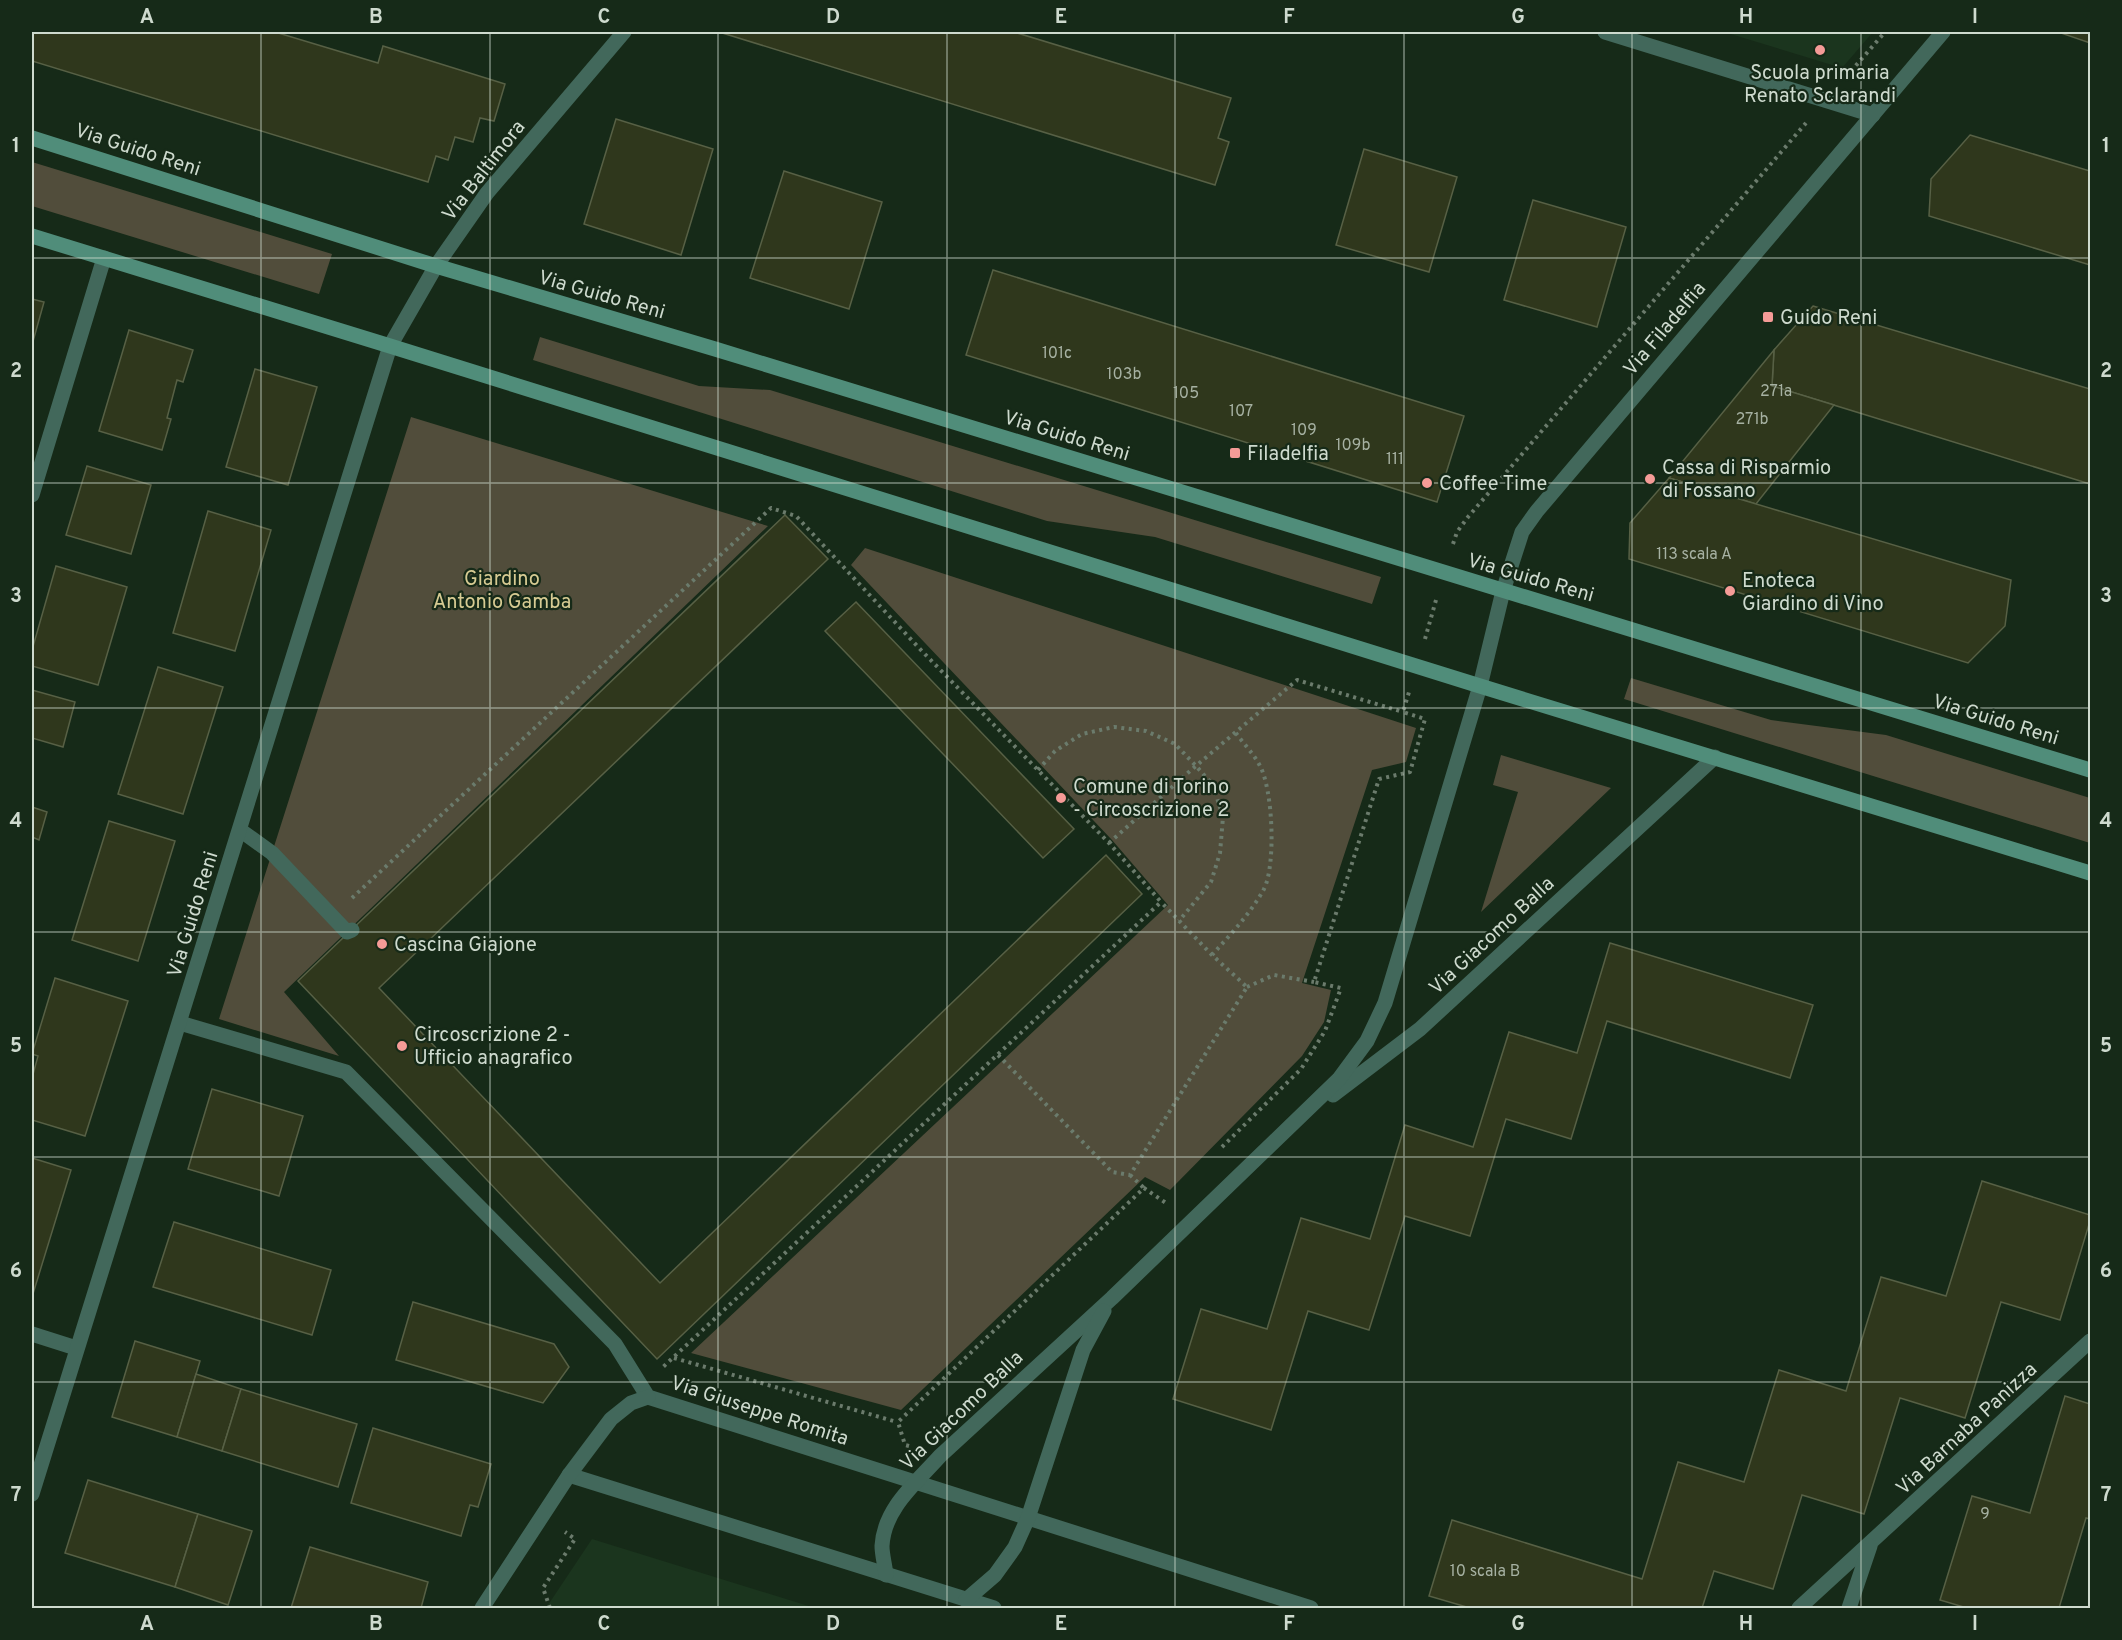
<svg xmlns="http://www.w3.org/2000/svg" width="2122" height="1640" viewBox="0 0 2122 1640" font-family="Overpass,sans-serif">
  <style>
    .built { fill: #1b351e }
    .green { fill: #514d3b }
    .building { fill: #2f371c; stroke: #576045; stroke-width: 1.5 }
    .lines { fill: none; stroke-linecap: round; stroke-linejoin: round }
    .path { stroke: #6b7b6c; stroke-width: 4; stroke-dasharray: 3 4.5; stroke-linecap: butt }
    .lane { stroke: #42685b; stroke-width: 15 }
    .street { stroke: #42685b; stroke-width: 15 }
    .secondary { stroke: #508d7a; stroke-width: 15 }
    .grid { fill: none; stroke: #cedace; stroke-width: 1.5; stroke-opacity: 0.55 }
    .poi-dot { fill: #f59b97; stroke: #162a18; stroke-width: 2 }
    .labels { text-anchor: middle; stroke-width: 4.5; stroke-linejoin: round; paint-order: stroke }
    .number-label { font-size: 16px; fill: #a6b1a2 }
    .poi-label { font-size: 20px; fill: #cedace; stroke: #162a18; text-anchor: start }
    .street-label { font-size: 20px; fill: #cedace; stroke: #162a18 }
    .park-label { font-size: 20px; fill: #d7cb93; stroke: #162a18 }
    .neatline { fill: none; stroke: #cedace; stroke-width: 2 }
    .grid-label { font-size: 20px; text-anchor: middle; font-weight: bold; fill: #cedace }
  </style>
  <rect width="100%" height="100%" fill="#162a18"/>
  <!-- built -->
  <g class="built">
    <polygon points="1724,32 1873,32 1842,68"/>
    <polygon points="592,1539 815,1608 546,1608"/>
  </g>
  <!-- green -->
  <g class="green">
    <polygon points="32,162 332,254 319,294 32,206"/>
    <polygon points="540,337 699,386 770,390 1381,577 1372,604 1155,537 1047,521 533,360"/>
    <polygon points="411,417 768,526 284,992 339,1056 219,1019"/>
    <polygon points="865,548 1416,728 1406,762 1372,770 1302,983 1331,990 1324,1022 1302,1056 1170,1190 1145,1177 901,1410 691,1353 1168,905 1112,840 851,565"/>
    <polygon points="1631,678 1771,720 1886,735 2090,798 2090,843 1624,699"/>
    <polygon points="1501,755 1611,788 1481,912 1518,792 1493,785"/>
  </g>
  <!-- building -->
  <g class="building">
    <polygon points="32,32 275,32 378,63 383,46 505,84 494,121 480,118 473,142 455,137 448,160 436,156 428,182 32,61"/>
    <polygon points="719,32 1014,32 1231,98 1218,138 1229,142 1215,185"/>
    <polygon points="2061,32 2090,32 2090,43 2061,33"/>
    <polygon points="616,119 713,149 681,255 584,224"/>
    <polygon points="1970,135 2090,171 2090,265 1929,216 1931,179"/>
    <polygon points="1364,149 1457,177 1429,272 1336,245"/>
    <polygon points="784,171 882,202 849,309 750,278"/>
    <polygon points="1533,200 1626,227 1597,327 1504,300"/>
    <polygon points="993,270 1464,416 1437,502 966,355"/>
    <polygon points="32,299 44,302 32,345"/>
    <polygon points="1813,306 2090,389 2090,484 1772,386 1774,350"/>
    <polygon points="129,330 193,350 183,382 177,380 167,418 171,419 162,450 99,431"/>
    <polygon points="1774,350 1772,386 1834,405 1756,504 1669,478"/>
    <polygon points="255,369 317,387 288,485 226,467"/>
    <polygon points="87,466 151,485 131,554 66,535"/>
    <polygon points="1669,478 2011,580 2005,626 1968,663 1629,559 1630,523"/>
    <polygon points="208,511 271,530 235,651 173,633"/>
    <polygon points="785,515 828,559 379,988 660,1283 1106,855 1142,894 657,1359 298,981"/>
    <polygon points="56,566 127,587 98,685 32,666 32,650"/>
    <polygon points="856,602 1074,829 1043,858 825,631"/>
    <polygon points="158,667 223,687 183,814 118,794"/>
    <polygon points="32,690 75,702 63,747 32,738"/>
    <polygon points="32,807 47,812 39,840 32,837"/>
    <polygon points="109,821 175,841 138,961 72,940"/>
    <polygon points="1610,943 1813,1005 1790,1078 1607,1021 1571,1139 1506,1119 1470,1236 1405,1216 1369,1330 1308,1311 1271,1430 1173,1399 1201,1309 1267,1329 1301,1218 1370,1239 1405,1125 1473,1147 1509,1032 1577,1053"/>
    <polygon points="55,978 128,1001 85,1136 32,1120 32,1078 38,1056 32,1054"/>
    <polygon points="212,1089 303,1116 279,1196 188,1169"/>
    <polygon points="32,1158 71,1170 32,1297"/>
    <polygon points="1982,1181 2090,1215 2090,1221 2060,1320 2001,1302 1965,1418 1900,1398 1864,1514 1802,1495 1773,1589 1714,1571 1702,1608 1470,1608 1429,1596 1452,1520 1642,1579 1678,1462 1744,1482 1779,1370 1846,1391 1881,1277 1946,1296"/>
    <polygon points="174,1222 331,1270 312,1335 153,1287"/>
    <polygon points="413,1302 554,1344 569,1367 543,1403 396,1360"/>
    <polygon points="135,1341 200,1361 177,1437 112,1417"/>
    <polygon points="196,1374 241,1389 222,1451 177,1437"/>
    <polygon points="241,1389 357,1424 338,1487 222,1451"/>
    <polygon points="2065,1396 2090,1404 2090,1519 2086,1518 2059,1608 1967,1608 1940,1600 1972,1496 2030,1513"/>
    <polygon points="373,1428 491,1464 478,1507 470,1505 461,1536 351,1503"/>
    <polygon points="88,1480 198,1514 175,1587 65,1553"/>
    <polygon points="198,1514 252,1531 228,1605 175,1587"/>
    <polygon points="310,1547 428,1582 421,1608 291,1608"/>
  </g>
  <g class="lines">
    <!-- path -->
    <g class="path">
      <polyline points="1846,77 1885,32"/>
      <polyline points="1453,544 1457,532 1468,517 1806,123"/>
      <polyline points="1425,639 1436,600"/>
      <polyline points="1038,770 1055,751 1082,734 1114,727 1146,731 1175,744 1196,766 1213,785 1223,817 1220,853 1211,882 1179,921"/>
      <polyline points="1109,843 1190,771 1297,680 1403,712"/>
      <polyline points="352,898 771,508 796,516 919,648 1109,843 1161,902 663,1367"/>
      <path d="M1212 955C1230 935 1251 913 1264 889 1276 865 1273 790 1260 766 1254 754 1243 743 1235 732"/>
      <polyline points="1247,987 1274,975 1314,982"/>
      <polyline points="998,1055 1112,1172 1130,1175 1247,987 1212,955 1161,902"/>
      <polyline points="1222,1147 1301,1069 1325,1031 1341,988 1314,982 1379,779 1410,772 1425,719 1403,712 1409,692"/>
      <polyline points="1130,1175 1144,1188"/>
      <polyline points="674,1358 897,1422"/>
      <polyline points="909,1446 905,1445 898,1422 1144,1188 1166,1203 1168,1201"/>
      <polyline points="550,1608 543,1588 575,1539 565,1532"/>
    </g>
    <!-- lane -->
    <polyline class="lane" points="240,830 272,853 347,932 352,930"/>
    <!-- street -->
    <g class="street">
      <polyline points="1605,32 1873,115"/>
      <polyline points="32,495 104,258"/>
      <polyline points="180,1023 346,1072 615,1344 648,1397 1311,1608"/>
      <polyline points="1333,1095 1420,1029 1715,757"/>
      <polyline points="32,1334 76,1348"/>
      <polyline points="569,1475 994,1608"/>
      <polyline points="32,1494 390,346 436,266 487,193 624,32"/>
      <path d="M886 1575C885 1565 882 1555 882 1546 884 1508 916 1483 940 1456L1112 1298 1339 1079 1367 1041 1385 1003 1480 686 1503 591 1522 532 1537 511 1943 32"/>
      <polyline points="966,1600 995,1575 1015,1547 1028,1518 1083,1350 1104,1311"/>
      <polyline points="482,1608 569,1475 611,1419 631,1403 648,1397"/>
      <polyline points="1799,1608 2090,1341"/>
      <polyline points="1849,1608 1870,1546"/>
    </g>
    <!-- secondary -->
    <g class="secondary">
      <polyline points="32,138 436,266 715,349 2090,770"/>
      <polyline points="32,236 390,346 1480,686 2090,873"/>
    </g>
  </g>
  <!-- grid -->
  <path class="grid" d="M261 32V1608M490 32V1608M718 32V1608M947 32V1608M1175 32V1608M1404 32V1608M1632 32V1608M1861 32V1608M32 258H2090M32 483H2090M32 708H2090M32 932H2090M32 1157H2090M32 1382H2090"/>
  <!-- markers -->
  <g class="poi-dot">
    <circle cx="1820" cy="50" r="6"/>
    <rect x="1762" y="311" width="12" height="12" rx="3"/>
    <rect x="1229" y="447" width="12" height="12" rx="3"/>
    <circle cx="1650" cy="479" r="6"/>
    <circle cx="1427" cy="483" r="6"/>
    <circle cx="1730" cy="591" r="6"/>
    <circle cx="1061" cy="798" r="6"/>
    <circle cx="382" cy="944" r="6"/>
    <circle cx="402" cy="1046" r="6"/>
  </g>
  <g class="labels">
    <!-- number labels -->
    <g class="number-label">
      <text x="1057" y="358">101c</text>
      <text x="1124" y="379">103b</text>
      <text x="1776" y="396">271a</text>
      <text x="1186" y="398">105</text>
      <text x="1241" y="416">107</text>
      <text x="1752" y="424">271b</text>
      <text x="1304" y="435">109</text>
      <text x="1353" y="450">109b</text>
      <text x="1395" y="464">111</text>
      <text x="1694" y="559">113 scala A</text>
      <text x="1985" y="1519">9</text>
      <text x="1485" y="1576">10 scala B</text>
    </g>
    <!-- poi labels -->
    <g class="poi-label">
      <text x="1820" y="79" text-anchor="middle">Scuola primaria<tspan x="1820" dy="23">Renato Sclarandi</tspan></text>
      <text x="1780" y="324">Guido Reni</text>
      <text x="1247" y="460">Filadelfia</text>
      <text x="1662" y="474">Cassa di Risparmio<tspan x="1662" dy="23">di Fossano</tspan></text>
      <text x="1439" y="490">Coffee Time</text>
      <text x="1742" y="587">Enoteca<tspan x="1742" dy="23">Giardino di Vino</tspan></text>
      <text x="1073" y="793">Comune di Torino<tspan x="1073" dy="23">- Circoscrizione 2</tspan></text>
      <text x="394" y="951">Cascina Giajone</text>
      <text x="414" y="1041">Circoscrizione 2 -<tspan x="414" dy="23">Ufficio anagrafico</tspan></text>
    </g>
    <!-- street labels -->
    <g class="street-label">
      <text transform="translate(138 149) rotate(18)" y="7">Via Guido Reni</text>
      <text transform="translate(483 170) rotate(-52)" y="7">Via Baltimora</text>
      <text transform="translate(602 294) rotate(16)" y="7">Via Guido Reni</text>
      <text transform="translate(1664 328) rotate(-50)" y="7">Via Filadelfia</text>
      <text transform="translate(1067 435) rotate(17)" y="7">Via Guido Reni</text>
      <text transform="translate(1531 577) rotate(16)" y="7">Via Guido Reni</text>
      <text transform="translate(1996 719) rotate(17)" y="7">Via Guido Reni</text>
      <text transform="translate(192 914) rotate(-73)" y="7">Via Guido Reni</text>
      <text transform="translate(1491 935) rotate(-43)" y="7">Via Giacomo Balla</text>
      <text transform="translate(760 1410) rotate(18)" y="7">Via Giuseppe Romita</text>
      <text transform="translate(961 1410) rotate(-44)" y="7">Via Giacomo Balla</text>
      <text transform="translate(1966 1428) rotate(-43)" y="7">Via Barnaba Panizza</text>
    </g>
    <!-- park labels -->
    <g class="park-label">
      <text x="502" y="585">Giardino<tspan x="502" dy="23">Antonio Gamba</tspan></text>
    </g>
  </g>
  <!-- border -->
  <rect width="2122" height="1640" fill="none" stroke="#162a18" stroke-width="66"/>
  <rect x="33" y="33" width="2056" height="1574" class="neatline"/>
  <g class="grid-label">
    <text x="147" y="23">A</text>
    <text x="376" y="23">B</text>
    <text x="604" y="23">C</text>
    <text x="833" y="23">D</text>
    <text x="1061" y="23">E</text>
    <text x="1289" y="23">F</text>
    <text x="1518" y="23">G</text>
    <text x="1746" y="23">H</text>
    <text x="1975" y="23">I</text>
    <text x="16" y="152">1</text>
    <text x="2106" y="152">1</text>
    <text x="16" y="377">2</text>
    <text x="2106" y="377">2</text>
    <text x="16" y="602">3</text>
    <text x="2106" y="602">3</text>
    <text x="16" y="827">4</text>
    <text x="2106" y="827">4</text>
    <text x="16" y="1052">5</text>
    <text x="2106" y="1052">5</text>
    <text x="16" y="1277">6</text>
    <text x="2106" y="1277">6</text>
    <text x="16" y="1501">7</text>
    <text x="2106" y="1501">7</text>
    <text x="147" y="1630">A</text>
    <text x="376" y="1630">B</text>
    <text x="604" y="1630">C</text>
    <text x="833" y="1630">D</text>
    <text x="1061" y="1630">E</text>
    <text x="1289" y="1630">F</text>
    <text x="1518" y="1630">G</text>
    <text x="1746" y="1630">H</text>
    <text x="1975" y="1630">I</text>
  </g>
</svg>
